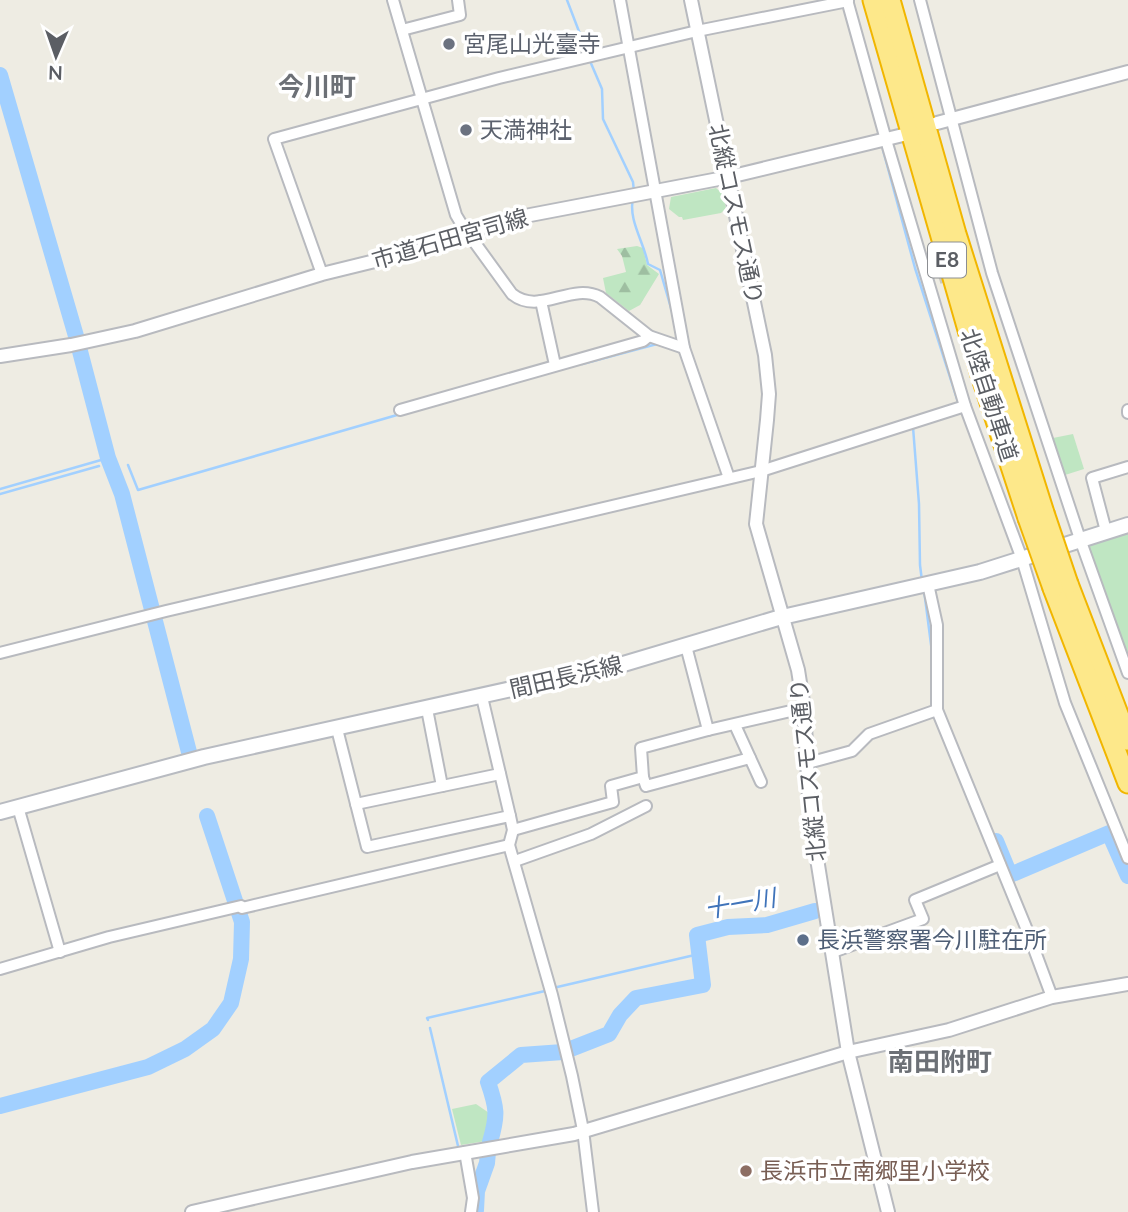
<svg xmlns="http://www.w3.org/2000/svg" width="1128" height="1212" viewBox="0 0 1128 1212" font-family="Lato,'Noto Sans JP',sans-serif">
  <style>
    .forest { fill: url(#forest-firs) }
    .park { fill: #bfe6c2 }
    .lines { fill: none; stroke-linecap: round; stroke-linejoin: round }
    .stream { stroke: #a2d0ff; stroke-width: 2.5 }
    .river { stroke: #a2d0ff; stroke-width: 16 }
    .minor-tunnel { stroke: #c9c8c3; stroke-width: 10; stroke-dasharray: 10 5; stroke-linecap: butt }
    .minor-casing { stroke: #b8babf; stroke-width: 14 }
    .tertiary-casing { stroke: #b8babf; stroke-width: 16 }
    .secondary-casing { stroke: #b8bbc1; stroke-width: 18 }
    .motorway-casing { stroke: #f1b600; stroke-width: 23 }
    .minor { stroke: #fff; stroke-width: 10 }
    .tertiary { stroke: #fff; stroke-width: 12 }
    .secondary { stroke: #fff; stroke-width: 14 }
    .motorway { stroke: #fde88a; stroke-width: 19 }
    .motorway-bridge-casing { stroke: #f1b600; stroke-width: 23; stroke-linecap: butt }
    .motorway-bridge { stroke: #fde88a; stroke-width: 19 }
    .worship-dot { fill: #6b7280; stroke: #fff; stroke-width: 2.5 }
    .service-dot { fill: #5c6f8a; stroke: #fff; stroke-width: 2.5 }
    .education-dot { fill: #8d6e63; stroke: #fff; stroke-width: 2.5 }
    .labels { text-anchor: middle; stroke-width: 7; stroke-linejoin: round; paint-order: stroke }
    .shield { fill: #fff; stroke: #8c8e92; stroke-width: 2 }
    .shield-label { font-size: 21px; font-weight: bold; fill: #5b5e64 }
    .worship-label { font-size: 23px; fill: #5b616d; stroke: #fff; text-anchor: start }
    .street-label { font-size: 23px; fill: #5b5e64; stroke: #fff }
    .service-label { font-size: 23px; fill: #4e5e75; stroke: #fff; text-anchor: start }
    .education-label { font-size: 23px; fill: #785e54; stroke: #fff; text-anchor: start }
    .water-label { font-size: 24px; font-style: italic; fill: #4074ba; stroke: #fff }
    .quarter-label { font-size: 26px; font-weight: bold; fill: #6c7076; stroke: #fff }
  </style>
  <defs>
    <pattern id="forest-firs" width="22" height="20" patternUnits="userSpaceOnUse" patternTransform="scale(1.75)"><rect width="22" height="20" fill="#bfe6c2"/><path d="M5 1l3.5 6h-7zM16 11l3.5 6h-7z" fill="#9ebea1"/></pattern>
  </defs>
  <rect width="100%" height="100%" fill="#eeece3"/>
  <!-- forest -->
  <polygon class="forest" points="637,246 643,248 647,265 659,274 640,305 629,311 606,293 603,278 626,272 622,256 617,249"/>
  <!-- park -->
  <g class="park">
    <polygon points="716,188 723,194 726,208 721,213 683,220 682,217 679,217 669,209 671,197"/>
    <polygon points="1073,434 1084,469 1065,475 1053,438"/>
    <polygon points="1128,531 1128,676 1078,545"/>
    <polygon points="476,1104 492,1115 486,1141 461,1145 452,1109"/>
  </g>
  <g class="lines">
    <!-- stream -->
    <g class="stream">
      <polyline points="567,0 588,55"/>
      <polyline points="590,61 602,89 603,119 633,182 634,192"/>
      <polyline points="883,150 915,268 959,405"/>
      <path d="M633 198C628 220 644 242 648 264L660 270 673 315"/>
      <polyline points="582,364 657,344"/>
      <polyline points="913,427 919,504 920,565 922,581"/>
      <polyline points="128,465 138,490 397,415"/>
      <polyline points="0,489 108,458"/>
      <polyline points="0,494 99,466"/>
      <polyline points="924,590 932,652"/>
      <polyline points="553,988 699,954"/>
      <polyline points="428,1020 427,1018 545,991"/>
      <polyline points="430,1028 458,1146"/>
    </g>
    <!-- river -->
    <g class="river">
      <polyline points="0,75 76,336 108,458 122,494 189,752"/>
      <polyline points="996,841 1010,875 1109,833 1128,876"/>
      <polyline points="0,1106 148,1067 185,1049 213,1029 231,1003 241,959 242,922 207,816"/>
      <path d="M490 1142C498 1115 497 1108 488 1082L521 1055 563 1052 609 1034 620 1015 636 998 703 985 697 935 728 927 767 925 815 911"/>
      <polyline points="476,1210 477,1191 487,1163 488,1152"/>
    </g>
    <!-- minor-tunnel -->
    <polyline class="minor-tunnel" points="939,279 977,267"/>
    <defs>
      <g id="minor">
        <path d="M393 0 456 215 462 225 512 294C539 316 571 282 600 297L649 336 684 348"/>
        <polyline points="620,0 684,348 729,478"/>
        <polyline points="847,0 886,140 965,406 1022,559 1065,703 1128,858"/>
        <polyline points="920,0 992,273 1080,539 1128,673"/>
        <polyline points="402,30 460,15 458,0"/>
        <polyline points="322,274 274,139 499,78 697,31 848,1"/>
        <polyline points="541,301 555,365"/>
        <polyline points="400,410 643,341 649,336"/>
        <polyline points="1128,410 1128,413"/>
        <polyline points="1106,531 1092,478 1128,467"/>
        <polyline points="928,584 937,625 937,710 1027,930 1052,997"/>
        <polyline points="0,653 166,611 761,471 965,406"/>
        <polyline points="482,697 510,816"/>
        <polyline points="427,709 442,786"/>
        <polyline points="735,725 761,782"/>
        <polyline points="337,729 367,847 510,816 513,830 509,845 552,995 572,1076 583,1130 593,1212"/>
        <polyline points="708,730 804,708"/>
        <polyline points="808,763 852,751 869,734 937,710"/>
        <polyline points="643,777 646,786 750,758"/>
        <polyline points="356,804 500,774"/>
        <polyline points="18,807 60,952"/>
        <polyline points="513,830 613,802 611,786 643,777 641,748 708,730 686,646"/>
        <polyline points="515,861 591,834 646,806"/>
        <polyline points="242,908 509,845"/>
        <polyline points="833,952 923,919 915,900 1000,865"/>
        <polyline points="0,969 109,937 241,906"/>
        <polyline points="465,1152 473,1198 471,1212"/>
      </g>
      <g id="tertiary">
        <polyline points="691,0 765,355 769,394 767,420 756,524 798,670 804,708 810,815 848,1052 888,1212"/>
        <polyline points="937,123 1128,72"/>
        <polyline points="0,356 71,345 135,331 322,274 424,249 466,231 525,216 729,177 903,135"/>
        <polyline points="192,1212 412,1162 574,1134 848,1052 949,1030 1052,997 1128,984"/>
      </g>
      <polyline id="secondary" points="0,812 204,757 620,665 778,618 980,572 1128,525"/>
      <g id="motorway">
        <polyline points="873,0 981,375 1028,518"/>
        <polyline points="890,0 956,234 1044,513"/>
        <polyline points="1068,584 1128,740"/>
        <polyline points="1053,588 1128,783"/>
      </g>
    </defs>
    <!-- minor casing -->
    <use href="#minor" class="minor-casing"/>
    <!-- tertiary casing -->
    <use href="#tertiary" class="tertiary-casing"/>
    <!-- secondary casing -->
    <use href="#secondary" class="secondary-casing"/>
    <!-- motorway casing -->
    <use href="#motorway" class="motorway-casing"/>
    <!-- minor -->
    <use href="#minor" class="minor"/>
    <!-- tertiary -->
    <use href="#tertiary" class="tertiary"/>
    <!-- secondary -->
    <use href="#secondary" class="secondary"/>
    <!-- motorway -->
    <use href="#motorway" class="motorway"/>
    <defs>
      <g id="motorway-bridge">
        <polyline points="1044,513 1068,584"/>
        <polyline points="1028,518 1053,588"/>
      </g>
    </defs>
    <!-- motorway-bridge casing -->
    <use href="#motorway-bridge" class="motorway-bridge-casing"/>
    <!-- motorway-bridge -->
    <use href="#motorway-bridge" class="motorway-bridge"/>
  </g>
  <!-- markers -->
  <g class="worship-dot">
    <circle cx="449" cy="44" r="7"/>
    <circle cx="466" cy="130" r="7"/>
  </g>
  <circle class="service-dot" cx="803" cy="940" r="7"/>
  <circle class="education-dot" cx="746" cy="1171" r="7"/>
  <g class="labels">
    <!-- shield labels -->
    <rect class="shield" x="928" y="242.5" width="38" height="35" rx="5"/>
    <g class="shield-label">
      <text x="947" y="267">E8</text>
    </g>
    <!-- worship labels -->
    <g class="worship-label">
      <text x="463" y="52">宮尾山光臺寺</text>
      <text x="480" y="138">天満神社</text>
    </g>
    <!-- street labels -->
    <g class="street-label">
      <text transform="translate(736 214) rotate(78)" y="8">北縦コスモス通り</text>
      <text transform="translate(450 239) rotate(-16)" y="8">市道石田宮司線</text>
      <text transform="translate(989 395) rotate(72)" y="8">北陸自動車道</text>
      <text transform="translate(566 677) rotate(-13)" y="8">間田長浜線</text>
      <text transform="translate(808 770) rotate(-96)" y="8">北縦コスモス通り</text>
    </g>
    <!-- service labels -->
    <g class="service-label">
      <text x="817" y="948">長浜警察署今川駐在所</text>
    </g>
    <!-- education labels -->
    <g class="education-label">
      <text x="760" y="1179">長浜市立南郷里小学校</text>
    </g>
    <!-- water labels -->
    <g class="water-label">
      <text transform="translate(740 904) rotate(-10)" y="8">十一川</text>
    </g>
    <!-- quarter labels -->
    <g class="quarter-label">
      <text x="317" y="96">今川町</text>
      <text x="940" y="1071">南田附町</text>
    </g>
  </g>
  <!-- north arrow -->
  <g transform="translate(56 56) rotate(182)" stroke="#ffffff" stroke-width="5" paint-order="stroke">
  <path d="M0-5L12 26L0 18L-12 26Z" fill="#5b5e64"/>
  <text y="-10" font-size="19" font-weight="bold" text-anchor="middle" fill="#5b5e64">N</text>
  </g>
</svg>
